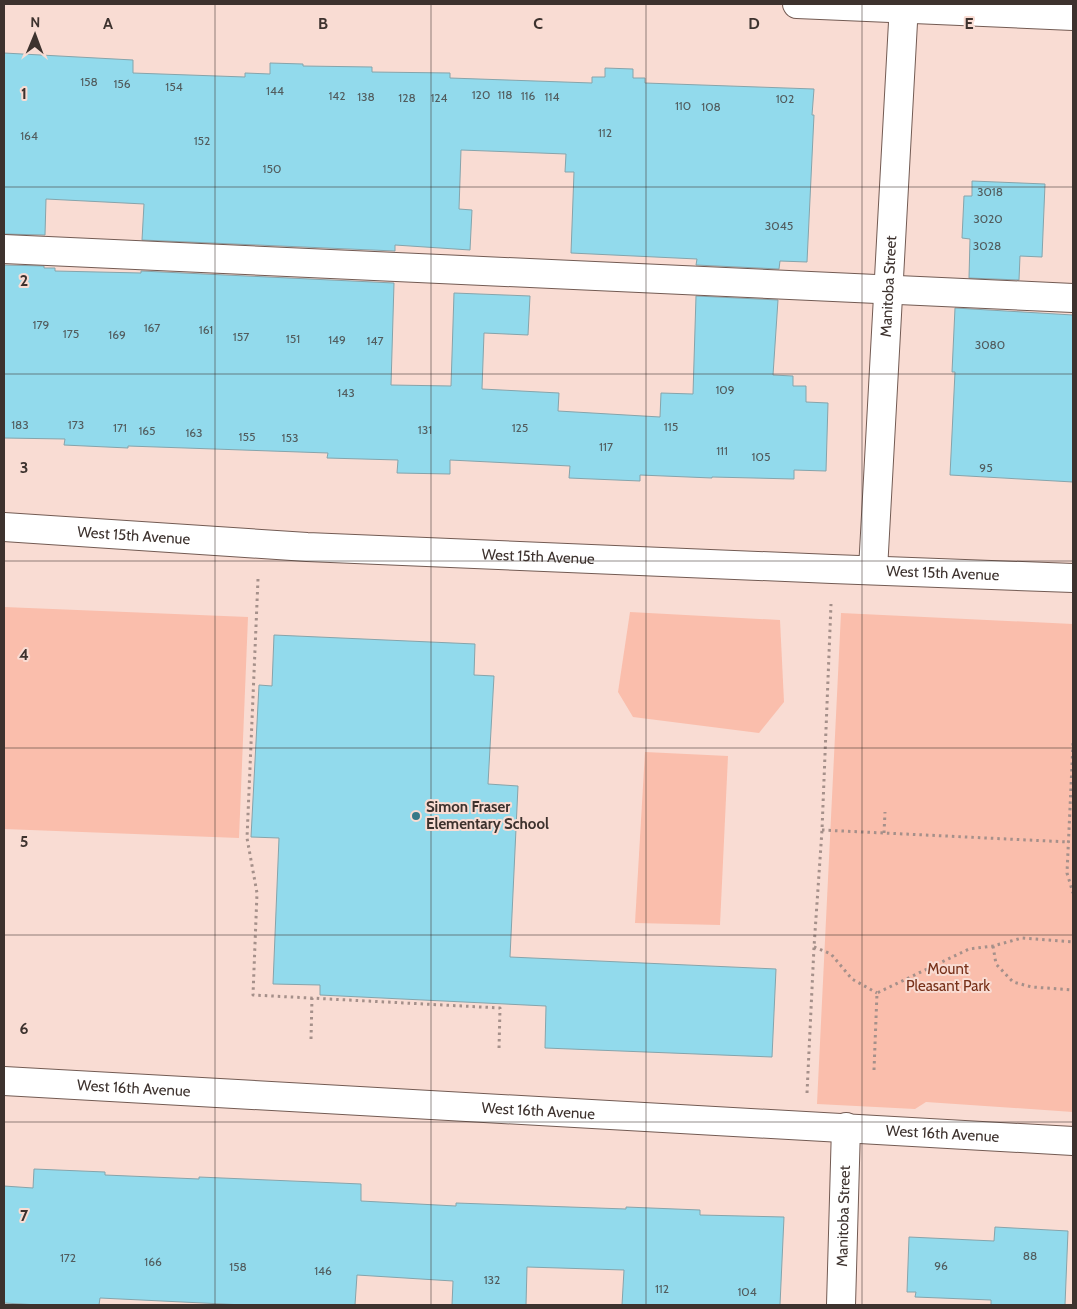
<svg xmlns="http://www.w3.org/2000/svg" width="1077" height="1309" viewBox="0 0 1077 1309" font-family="Cabin,sans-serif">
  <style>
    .green { fill: #fabeac }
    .building { fill: #92daec; stroke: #86a4ab }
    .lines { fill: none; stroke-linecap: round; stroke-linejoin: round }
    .minor-casing { stroke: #735b53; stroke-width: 30 }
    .path { stroke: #a5908a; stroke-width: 3; stroke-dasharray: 2.5 4; stroke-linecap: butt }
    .minor { stroke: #fff; stroke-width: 28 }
    .grid { fill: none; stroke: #3d322e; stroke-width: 1; stroke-opacity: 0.55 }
    .poi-dot { fill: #357988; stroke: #f9dcd3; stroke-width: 2 }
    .labels { text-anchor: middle; stroke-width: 4; stroke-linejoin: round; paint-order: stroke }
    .number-label { font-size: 12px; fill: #525c5e }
    .street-label { font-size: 15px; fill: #3d322e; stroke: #f9dcd3 }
    .poi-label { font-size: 15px; font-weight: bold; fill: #3d322e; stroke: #f9dcd3; text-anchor: start }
    .park-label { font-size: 15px; fill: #773019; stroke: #f9dcd3 }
    .grid-label { font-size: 16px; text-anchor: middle; font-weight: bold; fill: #3d322e; stroke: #f9dcd3; stroke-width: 4; stroke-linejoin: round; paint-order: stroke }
  </style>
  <rect width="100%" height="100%" fill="#f9dcd3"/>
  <!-- green -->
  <g class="green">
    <polygon points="4,607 248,617 239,838 4,829"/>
    <polygon points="630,612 780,620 784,702 759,733 633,717 618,692"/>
    <polygon points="841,613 1073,624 1073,1112 926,1102 915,1109 817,1104"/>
    <polygon points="645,752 728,756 720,925 635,923"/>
  </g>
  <!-- building -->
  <g class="building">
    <polygon points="4,53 133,60 133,73 245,77 245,73 270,74 270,63 303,64 303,66 372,67 372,72 450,73 450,78 592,83 592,77 605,77 605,68 633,69 633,78 645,78 645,83 814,89 812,115 814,115 807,262 780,261 779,269 696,265 697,259 571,253 574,172 565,172 566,154 461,150 459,209 472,210 470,250 395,245 395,251 142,240 144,204 46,199 45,235 4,234"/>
    <polygon points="972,181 1045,184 1042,257 1020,256 1019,280 969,278 970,239 962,238 964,196 972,196"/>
    <polygon points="4,265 44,266 44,268 55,268 55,271 141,273 141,271 394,283 391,385 451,386 454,293 530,296 528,335 484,333 482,389 559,393 558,411 660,417 661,393 693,394 696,296 778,300 773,375 793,376 793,386 806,386 806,402 828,403 826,471 794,470 794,479 712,477 712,478 640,475 640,481 569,478 570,466 450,460 450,474 397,473 398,460 327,458 328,453 128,446 128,448 64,445 65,439 4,438"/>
    <polygon points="955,308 1073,315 1073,482 950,475 955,372 952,372"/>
    <polygon points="274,635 475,644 474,675 494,676 488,784 518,786 510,957 776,969 772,1057 545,1048 546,1006 320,995 320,985 273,984 279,838 251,837 259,685 272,686"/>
    <polygon points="34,1169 105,1172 105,1175 199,1179 199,1177 361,1184 361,1201 456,1206 456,1203 626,1209 626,1207 700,1210 700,1215 784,1217 780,1305 622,1305 624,1270 527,1267 526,1305 452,1305 453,1281 357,1275 355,1305 244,1305 100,1298 99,1305 39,1305 4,1303 4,1186 33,1188"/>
    <polygon points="995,1227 1068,1231 1065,1305 991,1305 991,1300 915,1297 916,1292 907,1292 909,1237 994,1241"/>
  </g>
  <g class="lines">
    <defs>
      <g id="minor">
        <polyline points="797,4 1073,16"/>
        <polyline points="4,249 1073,298"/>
        <path id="s1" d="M4 527 307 547 832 569 1073 578"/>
        <path id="s2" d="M873 570 904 4"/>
        <path id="s3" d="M4 1081 1073 1141"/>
        <path id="s4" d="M841 1305 846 1127"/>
      </g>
    </defs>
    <!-- minor casing -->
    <use href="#minor" class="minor-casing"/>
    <!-- path -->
    <g class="path">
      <polyline points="258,579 247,838 257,893 253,995 500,1008 499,1049"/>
      <polyline points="1073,743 1067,873 1073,893"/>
      <polyline points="822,830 1069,842"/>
      <polyline points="884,833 885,812"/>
      <polyline points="993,946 996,964 1013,982 1032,987 1073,990"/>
      <polyline points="814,947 831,954 852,979 877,993"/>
      <polyline points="311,1039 312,998"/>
      <polyline points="874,1070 877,993 969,949 993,946 1022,938 1073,942"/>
      <polyline points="807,1093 814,947 822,830 831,604"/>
    </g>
    <!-- minor -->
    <use href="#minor" class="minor"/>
  </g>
  <!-- grid -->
  <path class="grid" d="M215 4V1305M431 4V1305M646 4V1305M862 4V1305M4 187H1073M4 374H1073M4 561H1073M4 748H1073M4 935H1073M4 1122H1073"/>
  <!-- markers -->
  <circle class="poi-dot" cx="416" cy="816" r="5"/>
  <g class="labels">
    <!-- number labels -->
    <g class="number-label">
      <text x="89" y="86">158</text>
      <text x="122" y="88">156</text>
      <text x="174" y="91">154</text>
      <text x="275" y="95">144</text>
      <text x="481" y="99">120</text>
      <text x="505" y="99">118</text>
      <text x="337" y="100">142</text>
      <text x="528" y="100">116</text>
      <text x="366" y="101">138</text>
      <text x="552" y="101">114</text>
      <text x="407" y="102">128</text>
      <text x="439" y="102">124</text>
      <text x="785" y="103">102</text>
      <text x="683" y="110">110</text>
      <text x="711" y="111">108</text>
      <text x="605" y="137">112</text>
      <text x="29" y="140">164</text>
      <text x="202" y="145">152</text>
      <text x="272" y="173">150</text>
      <text x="990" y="196">3018</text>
      <text x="988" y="223">3020</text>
      <text x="779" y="230">3045</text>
      <text x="987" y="250">3028</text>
      <text x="41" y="329">179</text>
      <text x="152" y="332">167</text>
      <text x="206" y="334">161</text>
      <text x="71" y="338">175</text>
      <text x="117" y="339">169</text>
      <text x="241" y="341">157</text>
      <text x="293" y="343">151</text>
      <text x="337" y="344">149</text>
      <text x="375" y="345">147</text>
      <text x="990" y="349">3080</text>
      <text x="725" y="394">109</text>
      <text x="346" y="397">143</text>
      <text x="20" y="429">183</text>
      <text x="76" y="429">173</text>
      <text x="671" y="431">115</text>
      <text x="120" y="432">171</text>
      <text x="520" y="432">125</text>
      <text x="425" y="434">131</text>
      <text x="147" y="435">165</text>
      <text x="194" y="437">163</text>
      <text x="247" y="441">155</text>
      <text x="290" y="442">153</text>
      <text x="606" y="451">117</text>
      <text x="722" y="455">111</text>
      <text x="761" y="461">105</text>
      <text x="986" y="472">95</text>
      <text x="1030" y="1260">88</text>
      <text x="68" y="1262">172</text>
      <text x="153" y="1266">166</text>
      <text x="941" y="1270">96</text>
      <text x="238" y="1271">158</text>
      <text x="323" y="1275">146</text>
      <text x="492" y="1284">132</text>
      <text x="662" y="1293">112</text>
      <text x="747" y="1296">104</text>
    </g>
    <!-- street labels -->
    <g class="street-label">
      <text dy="5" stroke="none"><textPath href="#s2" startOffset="284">Manitoba Street</textPath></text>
      <text dy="5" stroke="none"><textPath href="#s1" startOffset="130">West 15th Avenue</textPath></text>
      <text dy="5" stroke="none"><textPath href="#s1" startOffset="535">West 15th Avenue</textPath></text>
      <text dy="5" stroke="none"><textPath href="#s1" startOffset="940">West 15th Avenue</textPath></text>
      <text dy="5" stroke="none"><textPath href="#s3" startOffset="130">West 16th Avenue</textPath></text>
      <text dy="5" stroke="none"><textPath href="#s3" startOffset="535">West 16th Avenue</textPath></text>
      <text dy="5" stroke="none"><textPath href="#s3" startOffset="940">West 16th Avenue</textPath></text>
      <text dy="5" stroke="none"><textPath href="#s4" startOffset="89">Manitoba Street</textPath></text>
    </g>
    <!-- poi labels -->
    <g class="poi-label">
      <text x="426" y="812">Simon Fraser<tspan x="426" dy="17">Elementary School</tspan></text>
    </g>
    <!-- park labels -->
    <g class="park-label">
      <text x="948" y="974">Mount<tspan x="948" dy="17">Pleasant Park</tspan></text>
    </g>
  </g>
  <g class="grid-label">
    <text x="108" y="29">A</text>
    <text x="323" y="29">B</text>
    <text x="538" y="29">C</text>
    <text x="754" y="29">D</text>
    <text x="969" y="29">E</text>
    <text x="24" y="99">1</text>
    <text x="24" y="286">2</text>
    <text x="24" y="473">3</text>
    <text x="24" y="660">4</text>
    <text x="24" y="847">5</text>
    <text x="24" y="1034">6</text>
    <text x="24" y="1221">7</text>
  </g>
  <!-- border -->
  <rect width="1077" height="1309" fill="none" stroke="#3d322e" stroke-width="10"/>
  <!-- north arrow -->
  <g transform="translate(35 35) rotate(1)" stroke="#f9dcd3" stroke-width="4" paint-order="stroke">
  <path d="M0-4L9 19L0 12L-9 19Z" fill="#3d322e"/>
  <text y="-8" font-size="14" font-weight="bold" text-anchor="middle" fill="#3d322e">N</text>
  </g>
</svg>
